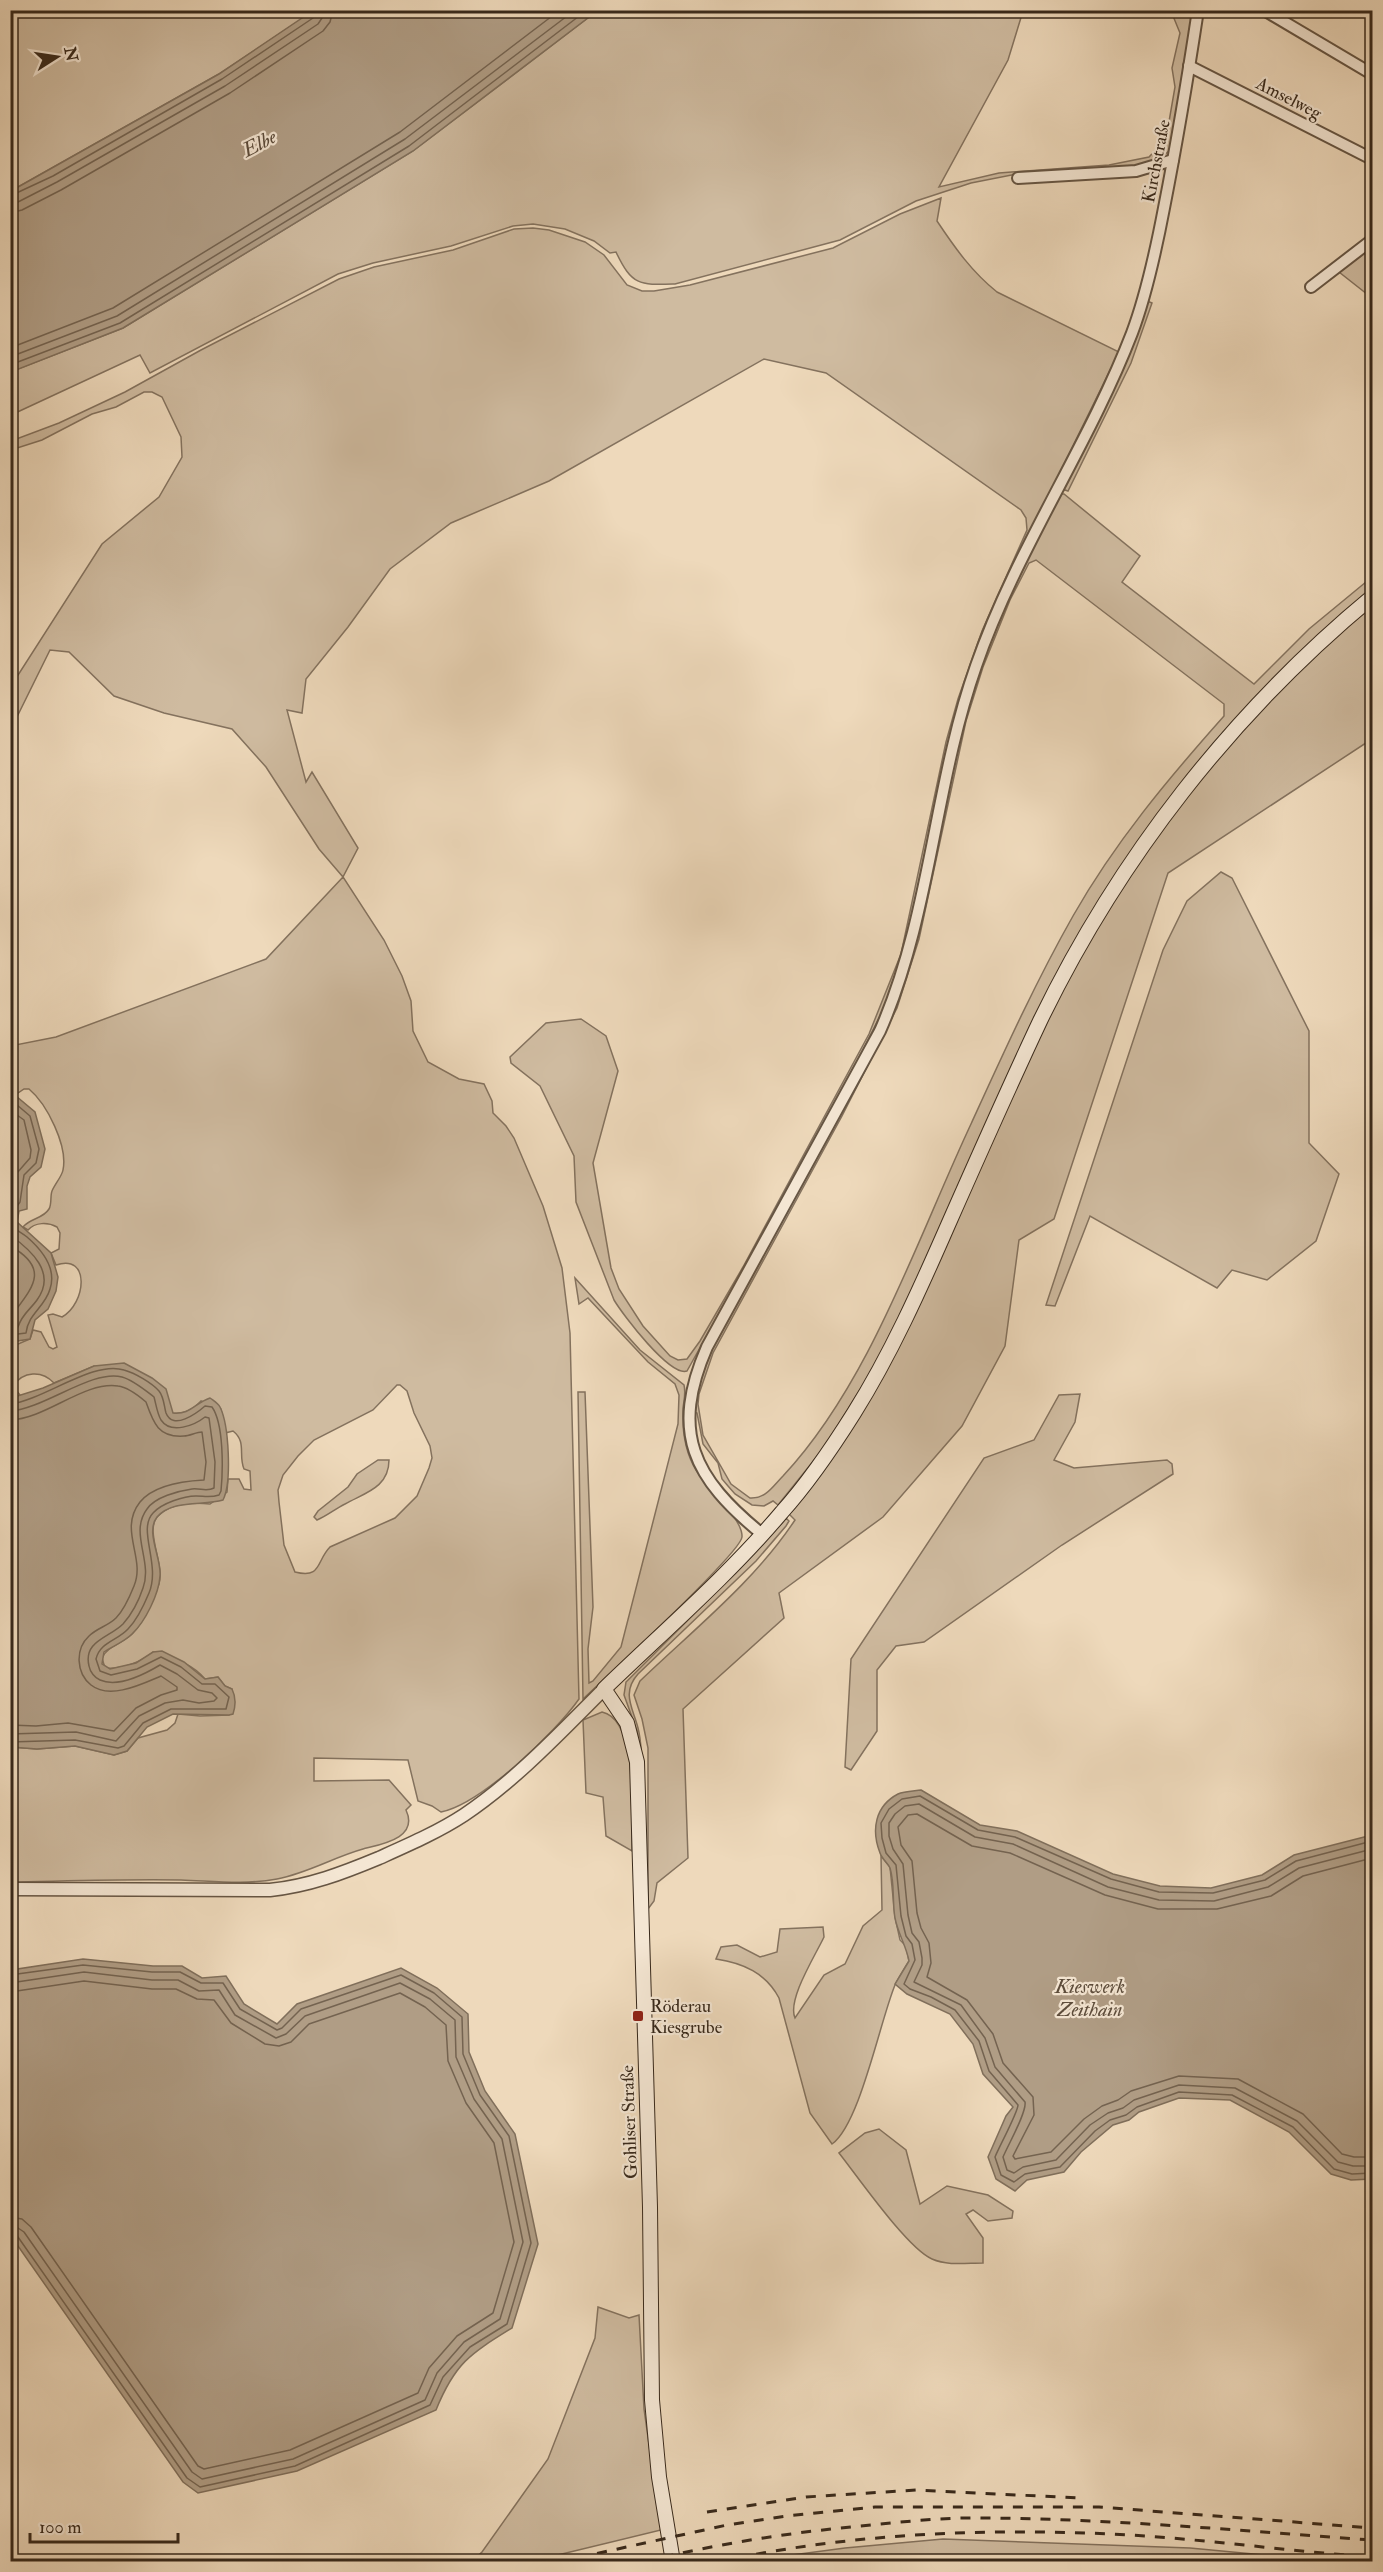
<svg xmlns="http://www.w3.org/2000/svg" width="1383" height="2572" viewBox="0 0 1383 2572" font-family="'IM FELL Double Pica',serif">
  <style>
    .green { fill: #cfbba0; stroke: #84725e; stroke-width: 1.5; fill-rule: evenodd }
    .water { fill: #b09d85; stroke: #806f5b; stroke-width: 1.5 }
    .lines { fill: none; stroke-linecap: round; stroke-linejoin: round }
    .shore { stroke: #746350; stroke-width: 1.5 }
    .minor-casing { stroke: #665543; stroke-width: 14 }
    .tertiary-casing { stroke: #665543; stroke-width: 15 }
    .secondary-casing { stroke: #38291b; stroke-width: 16 }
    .minor { stroke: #f4e6d3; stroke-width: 10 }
    .tertiary { stroke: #f4e6d3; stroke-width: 12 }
    .secondary { stroke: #f4e6d3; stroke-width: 14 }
    .rail { stroke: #38291b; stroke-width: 3; stroke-dasharray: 10 10; stroke-linecap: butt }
    .poi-dot { fill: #8f2418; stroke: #f4e6d3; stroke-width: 2 }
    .labels { text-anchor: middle; stroke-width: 4.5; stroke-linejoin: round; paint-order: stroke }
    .street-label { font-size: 18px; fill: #38291b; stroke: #f4e6d3 }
    .poi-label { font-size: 18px; fill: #38291b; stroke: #f4e6d3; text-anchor: start }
    .water-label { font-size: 20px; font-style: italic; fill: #5c4c3b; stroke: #f4e6d3 }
  </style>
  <rect width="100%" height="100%" fill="#eed9bb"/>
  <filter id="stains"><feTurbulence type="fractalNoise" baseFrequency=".00333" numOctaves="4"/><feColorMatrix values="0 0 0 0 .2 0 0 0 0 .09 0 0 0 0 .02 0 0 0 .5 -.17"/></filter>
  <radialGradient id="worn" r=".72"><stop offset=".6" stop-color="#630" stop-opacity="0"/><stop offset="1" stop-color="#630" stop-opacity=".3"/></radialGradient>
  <!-- green -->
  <g class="green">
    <polygon points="10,11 314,11 219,74 11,191"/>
    <path d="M597 11H1023L1008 60 939 187 999 173 1109 165 1149 157 1166 139 1175 87 1172 68 1180 33 1171 11H1193L1172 148 1160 159 1132 168 1022 173 971 183 916 201 840 240 675 284C640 285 632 286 616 252L610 253 594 241 565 229 533 224 513 226 451 246 373 263 338 274 150 373 140 355 11 415 10 372 123 328 413 151Z"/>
    <path d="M941 198 937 221C955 248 972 272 997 292L1119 352 1017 560 961 700 940 778 904 955 886 1004 833 1110 687 1371C670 1377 623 1315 614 1300L576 1202 574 1156 540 1086 511 1063 510 1057 546 1023 581 1019 606 1036 618 1071 593 1163 611 1268 619 1289 643 1326 670 1356 678 1360 687 1359 700 1341 743 1267 869 1034 901 954 946 742 958 699 982 631 1027 530 1026 518 1021 510 826 373 764 359 549 481 451 523 390 569 348 627 306 679 302 713 287 710 306 782 312 772 358 848 343 877 384 940 402 976 411 1001 413 1031 428 1062 459 1079 484 1084 492 1101 493 1113 506 1126 514 1138 543 1206 562 1268 570 1333 579 1699C555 1733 481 1804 441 1812L432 1806 418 1801 408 1760 314 1758V1781L389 1780 411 1805 406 1810C419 1838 382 1844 363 1849 334 1857 308 1873 277 1879 245 1885 213 1881 181 1880 124 1879 67 1881 11 1882V1747L37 1749 75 1746 114 1755 127 1751 138 1738 167 1730 175 1723 178 1714 200 1716 229 1715 232 1689 225 1686 218 1677 205 1679C192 1663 172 1658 153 1652 142 1662 120 1670 105 1668L102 1658C107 1646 124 1643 133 1633 145 1620 153 1600 159 1584 165 1564 144 1530 158 1516 170 1503 194 1502 210 1504L227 1492 228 1479H239L244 1489 251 1490 250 1471 244 1469C238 1455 247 1442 233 1431L225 1433 221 1409 201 1401C192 1410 186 1414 173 1413L94 1366 54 1383C42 1370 23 1371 13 1386L20 1395 11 1398V1347L30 1339 33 1330 41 1332 49 1347 53 1349 57 1347 48 1315 53 1314 62 1317C86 1304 91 1253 56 1265L51 1253 59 1249 60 1233 57 1227C48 1222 35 1222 28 1230L23 1227C30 1218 43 1219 49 1209 52 1204 50 1196 52 1191 55 1184 62 1176 63 1170 68 1146 47 1104 29 1089H24L15 1095 11 1091 10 1046 56 1037 266 959 343 877 319 849 266 767 232 729 164 713 114 696 69 652 50 650 11 729V686L102 544 159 497 182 457 181 437 162 397 152 392H144L116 407 92 414 42 440 11 450V441L59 423 125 392 201 350 339 279 374 267 453 250 514 229 533 228 549 230 585 242 604 255 627 285 642 291H654L690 285 833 248 900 214ZM397 1385H400L407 1391 414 1413 430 1446 432 1458 429 1468 417 1496 395 1518 330 1547C316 1561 322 1579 295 1572L284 1545 279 1502 278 1490 283 1475 298 1456 314 1440 373 1410Z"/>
    <polygon points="1368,247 1372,251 1372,298 1339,272"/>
    <polygon points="1147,301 1152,303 1131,363 1068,491 1062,489"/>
    <path d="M1060 494H1064L1140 556 1122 582 1254 684 1309 629 1372 577V591L1318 638 1117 875 880 1358 823 1449 778 1505 773 1501 764 1506 752 1505 735 1494 728 1486 722 1479 718 1463 703 1444 697 1413 694 1412 696 1393 710 1352 840 1115 895 1007 912 959 957 744 981 666 1008 599ZM1036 560 1224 704V716C1168 779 1115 842 1073 916 1035 983 1003 1054 971 1124 917 1239 870 1383 783 1476 773 1486 766 1499 750 1498L731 1484 703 1435 698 1404 699 1394 713 1353 842 1116 897 1008 919 939 966 721 983 667 1010 600 1029 563Z"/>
    <path d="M1372 604V739L1168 873 1054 1219 1019 1240 1005 1346 962 1426 883 1517 779 1593 784 1618 683 1709 688 1858 657 1883 654 1901 648 1909V1748L642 1719 634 1695 640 1681C693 1630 754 1582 795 1520L789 1514 841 1443 1073 969 1124 881 1203 773 1300 668Z"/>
    <polygon points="1221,872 1232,878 1309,1031 1309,1143 1339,1174 1316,1241 1267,1280 1232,1270 1217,1288 1090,1216 1055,1306 1046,1305 1163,950 1187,901"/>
    <path d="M575 1278 640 1350 684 1385C686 1393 684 1400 683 1408 682 1429 685 1452 696 1470 706 1487 743 1518 742 1537 741 1553 604 1679 583 1699L578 1392H585L593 1607 588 1649 589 1683 593 1681 621 1647 678 1424 679 1395 675 1384 648 1362 588 1298 579 1304Z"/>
    <polygon points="1080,1394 1075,1422 1054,1460 1074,1468 1167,1460 1172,1464 1173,1474 1062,1545 924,1642 896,1646 877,1670 877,1731 851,1770 845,1767 851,1659 984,1458 1034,1440 1059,1395"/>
    <path d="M378 1460H389C389 1488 364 1493 345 1504 335 1509 327 1516 317 1520L314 1517 318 1511 348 1487 357 1474Z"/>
    <path d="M786 1518 789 1521 786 1526 756 1561 638 1674C621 1693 633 1708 638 1728 641 1739 641 1750 642 1761L637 1731 624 1695 626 1682 736 1572Z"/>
    <path d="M602 1712C640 1720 631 1820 632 1851L606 1836 603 1797 586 1793 583 1720Z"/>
    <path d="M881 1856 890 1867 895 1917 900 1940 906 1946 909 1961C904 1969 899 1977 895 1985 880 2021 860 2124 832 2144L810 2113 779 1998C766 1973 743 1963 716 1959L721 1947 737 1945 760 1957 777 1952 780 1929 823 1927 824 1937C815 1956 787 2000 795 2018L824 1975 845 1964 863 1926 882 1910Z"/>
    <path d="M879 2129 906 2150 920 2204 947 2186 988 2195 1013 2211 1012 2218 988 2221 973 2210 966 2214 983 2238V2263C966 2263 948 2266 932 2259 907 2248 858 2177 839 2153L865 2133Z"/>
    <polygon points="598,2307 629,2318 639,2315 644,2409 661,2530 533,2561 471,2562 482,2552 548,2459 595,2338"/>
    <polygon points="943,2539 1190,2548 1326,2561 746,2561 845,2548"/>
  </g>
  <!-- water -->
  <g class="water">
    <polygon points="314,10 597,11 413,151 123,328 11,372 11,191 219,74"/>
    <polygon points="10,1091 35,1112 45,1149 41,1167 30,1177 27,1186 27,1209 19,1211 17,1222 51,1253 58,1277 56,1291 48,1309 35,1320 30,1339 11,1342"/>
    <path d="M124 1363 152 1378 166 1389 173 1413C190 1415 195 1403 210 1398 214 1401 218 1403 220 1407 229 1425 232 1482 223 1500 203 1506 173 1499 157 1517 145 1532 162 1559 160 1576 159 1594 145 1622 132 1634 124 1642 113 1646 104 1652L102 1664 110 1669 136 1663 153 1652 162 1651 184 1662 205 1679 218 1677 225 1686 232 1689C236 1697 236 1705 233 1714L229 1715 173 1714 147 1727 127 1751 114 1755 75 1746 37 1749 11 1747V1398L43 1388 94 1366Z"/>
    <path d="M921 1790 980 1825 1017 1831 1113 1874 1160 1886 1211 1888 1262 1875 1294 1855 1372 1835V2179L1351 2180 1331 2174 1289 2132 1230 2100 1179 2098 1139 2112 1129 2120 1113 2125 1081 2152 1064 2172 1027 2180 1015 2191 996 2179 988 2157 1006 2116 1013 2107 983 2074 973 2044 950 2014 907 1994 895 1984 909 1961C906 1945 898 1934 895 1918 892 1902 895 1884 890 1868 888 1863 882 1859 880 1853 871 1830 875 1806 898 1794 904 1791 914 1791 921 1790Z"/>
    <path d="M83 1959 153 1966H182L202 1978 226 1976 244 2004 277 2024 297 2004 401 1968 437 1988 468 2014 469 2052 485 2091 515 2134 538 2244 512 2328C470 2354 455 2363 436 2410L297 2471 198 2493 183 2482 11 2236V1970Z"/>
  </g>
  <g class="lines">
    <!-- shore -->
    <g class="shore">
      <polyline points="10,196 53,176 222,79 313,18 316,10"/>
      <polyline points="10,203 18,202 57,182 225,86 318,24 322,18 324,10"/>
      <polyline points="10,213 22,210 61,190 230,93 323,31 330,22 333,10"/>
      <polyline points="10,348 113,308 400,132 560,10"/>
      <polyline points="10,357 117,316 405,139 575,10"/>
      <polyline points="10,365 120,323 409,146 587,10"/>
      <polyline points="10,1099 30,1116 39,1149 36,1163 24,1175 20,1202 10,1216"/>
      <polyline points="10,1110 24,1120 31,1150 30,1158 17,1173 13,1197 10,1200"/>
      <path d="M10 1221C13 1230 20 1231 27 1237 42 1250 57 1268 50 1289 45 1307 28 1314 26 1333L10 1335"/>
      <path d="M10 1235C31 1250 57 1273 37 1300 30 1310 22 1314 18 1327L10 1328"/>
      <path d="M10 1246C54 1270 29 1291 10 1318"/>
      <path d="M10 1404C44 1400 93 1360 124 1370 135 1373 152 1383 159 1391 164 1397 164 1406 166 1413 173 1431 197 1413 205 1406L212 1407C224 1424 223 1470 221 1491L219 1495C210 1498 204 1496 196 1496 184 1496 162 1503 153 1513 137 1530 161 1564 149 1593 144 1605 137 1620 128 1629 117 1641 100 1642 96 1659L100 1671 111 1675 137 1669 161 1657 181 1667 202 1684H215L229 1697 226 1709H171L143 1723 124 1746 118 1748 75 1740 10 1742"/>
      <path d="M10 1411C44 1409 92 1369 122 1377 133 1380 145 1390 154 1397 156 1404 157 1413 161 1420 171 1435 195 1425 205 1417L209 1418 215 1462 214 1488C207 1492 200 1488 192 1489 178 1491 155 1497 147 1509 129 1533 153 1561 143 1588 139 1600 131 1615 123 1624 109 1638 83 1641 89 1666 90 1672 95 1678 100 1680 118 1688 145 1674 160 1665L177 1674 198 1690 212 1693 217 1698 214 1701 199 1703 183 1700 165 1703 139 1716 116 1741 76 1732 10 1734"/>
      <path d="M10 1420C46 1419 84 1381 118 1386 127 1387 139 1396 146 1402 153 1422 158 1438 184 1436 190 1436 196 1432 202 1432L206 1462 204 1480C184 1481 154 1485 140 1502 118 1530 146 1558 134 1586 130 1596 124 1610 116 1618 108 1626 97 1628 89 1636 75 1649 76 1673 91 1685 110 1700 142 1684 161 1676L177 1687V1690L161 1695 136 1708 114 1731 68 1723 36 1726 10 1725"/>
      <path d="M1372 1841 1296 1861 1265 1880 1213 1893 1159 1892 1111 1879 1015 1837 978 1830 920 1796 902 1799 889 1809 881 1823 882 1838 886 1853 896 1865 901 1916 906 1936 912 1944 915 1960 904 1984 910 1989 931 1997 955 2010 979 2041 989 2071 1018 2105C1018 2112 999 2147 995 2157L1001 2175 1014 2182 1025 2174 1060 2167 1095 2131 1110 2120 1126 2115 1137 2107 1179 2092 1232 2095 1293 2127 1334 2169 1352 2174 1372 2173"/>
      <path d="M1372 1849 1299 1868 1268 1887 1214 1901 1159 1900 1108 1887 1013 1844 975 1837 919 1804 905 1806 895 1814 889 1823V1836L893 1849 903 1864 908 1915 912 1933 919 1942 922 1958V1965L914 1982 961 2005 985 2038 995 2067 1025 2102C1027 2112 1008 2145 1003 2157L1007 2170 1014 2173 1023 2167 1056 2160 1090 2125 1108 2113 1123 2108 1134 2100 1179 2085 1235 2088 1297 2121 1338 2162 1353 2166H1372"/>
      <polyline points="1372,1858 1303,1876 1271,1896 1217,1909 1158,1909 1105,1895 1010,1853 972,1846 917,1814 908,1815 898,1827 901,1845 912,1861 917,1913 921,1928 929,1943 931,1963 927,1977 967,2000 993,2034 1003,2063 1033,2097 1034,2115 1013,2156 1015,2159 1051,2152 1084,2119 1102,2106 1118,2100 1131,2091 1179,2076 1238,2079 1303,2114 1342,2154 1354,2157 1372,2157"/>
      <polyline points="10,1975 83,1965 152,1972 180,1972 201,1983 223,1983 240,2009 277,2030 282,2028 301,2009 401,1975 434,1993 462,2017 463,2054 480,2095 509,2136 531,2243 507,2324 470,2347 443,2377 430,2405 295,2466 200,2487 187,2478 18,2237 10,2234"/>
      <polyline points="10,1983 84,1972 152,1980 178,1980 199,1991 219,1990 235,2015 276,2038 286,2034 305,2016 400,1983 430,1999 455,2020 456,2057 474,2099 502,2139 523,2242 500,2319 464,2342 437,2373 425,2400 293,2459 202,2479 192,2472 24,2232 18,2228 10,2226"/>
      <polyline points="10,1992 84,1981 152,1989 176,1989 197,1999 214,2000 231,2023 265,2044 279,2046 291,2042 309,2024 400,1993 425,2007 446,2025 448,2061 466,2103 494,2143 514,2242 493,2313 457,2336 429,2368 418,2393 290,2450 204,2469 198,2466 31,2227 22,2219 10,2217"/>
    </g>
    <defs>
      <g id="minor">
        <polyline points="1264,10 1372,74"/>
        <polyline points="1189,66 1372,159"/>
        <polyline points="1018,178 1136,171 1173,160"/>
        <polyline points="1311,287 1372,240"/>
        <path d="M762 1534C693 1478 670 1432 707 1347L880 1031C931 915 934 785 976 666 1016 550 1088 447 1132 333 1147 293 1156 250 1164 208 1177 142 1188 76 1198 10"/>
      </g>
      <path id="tertiary" d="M10 1889 270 1890C309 1886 343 1873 379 1858 408 1845 438 1832 464 1815 516 1780 560 1733 604 1689"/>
      <path id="secondary" d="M673 2562 659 2477 652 2400 650 2207 637 1762 627 1723 604 1689C664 1631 728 1576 782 1512 809 1482 832 1448 854 1413 891 1354 920 1289 948 1225 978 1157 1008 1089 1040 1021 1119 858 1232 713 1372 597"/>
    </defs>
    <!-- minor casing -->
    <use href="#minor" class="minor-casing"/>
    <!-- tertiary casing -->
    <use href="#tertiary" class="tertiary-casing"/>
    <!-- secondary casing -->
    <use href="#secondary" class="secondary-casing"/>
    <!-- minor -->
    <use href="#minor" class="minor"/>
    <!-- tertiary -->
    <use href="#tertiary" class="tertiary"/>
    <!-- secondary -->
    <use href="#secondary" class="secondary"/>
    <!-- rail -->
    <g class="rail">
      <polyline points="707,2512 806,2497 916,2490 1079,2498"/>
      <polyline points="558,2562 727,2525 787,2516 875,2507 1099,2507 1372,2528"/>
      <path d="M644 2562C715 2544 787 2533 860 2526 902 2522 944 2517 987 2518 1115 2519 1244 2531 1372 2540"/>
      <path d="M717 2562C846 2534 979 2528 1110 2534 1198 2538 1285 2551 1372 2557"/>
    </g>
  </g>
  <!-- markers -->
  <rect class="poi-dot" x="632" y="2010" width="12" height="12" rx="3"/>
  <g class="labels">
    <!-- street labels -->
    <g class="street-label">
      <text transform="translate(1289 98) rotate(27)" y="6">Amselweg</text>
      <text transform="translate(1156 161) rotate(-79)" y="6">Kirchstraße</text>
      <text transform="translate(629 2122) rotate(-92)" y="6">Gohliser Straße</text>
    </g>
    <!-- poi labels -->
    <g class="poi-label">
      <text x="650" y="2012">Röderau<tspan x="650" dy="21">Kiesgrube</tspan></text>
    </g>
    <!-- water labels -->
    <g class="water-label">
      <text transform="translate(259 143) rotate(-28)" y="7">Elbe</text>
      <text x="1090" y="1993">Kieswerk<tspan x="1090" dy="23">Zeithain</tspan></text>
    </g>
  </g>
  <!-- margin -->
  <rect width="1383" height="2572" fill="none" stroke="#eed9bb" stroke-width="36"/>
  <rect x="12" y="12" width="1359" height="2548" fill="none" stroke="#38291b" stroke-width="3"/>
  <rect x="18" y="18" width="1347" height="2536" fill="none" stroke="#38291b" stroke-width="1.5"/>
  <!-- north arrow -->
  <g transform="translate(57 57) rotate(78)" stroke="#f4e6d3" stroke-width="4.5" paint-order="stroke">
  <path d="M0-4.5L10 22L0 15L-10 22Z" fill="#38291b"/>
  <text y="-9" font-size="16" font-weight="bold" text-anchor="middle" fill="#38291b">N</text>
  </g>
  <!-- scale -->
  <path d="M30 2533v9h148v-9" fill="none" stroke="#38291b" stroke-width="3"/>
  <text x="39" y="2533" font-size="18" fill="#38291b" stroke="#f4e6d3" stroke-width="4.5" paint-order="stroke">100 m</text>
  <rect width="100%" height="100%" filter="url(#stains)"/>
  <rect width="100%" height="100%" fill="url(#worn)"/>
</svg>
